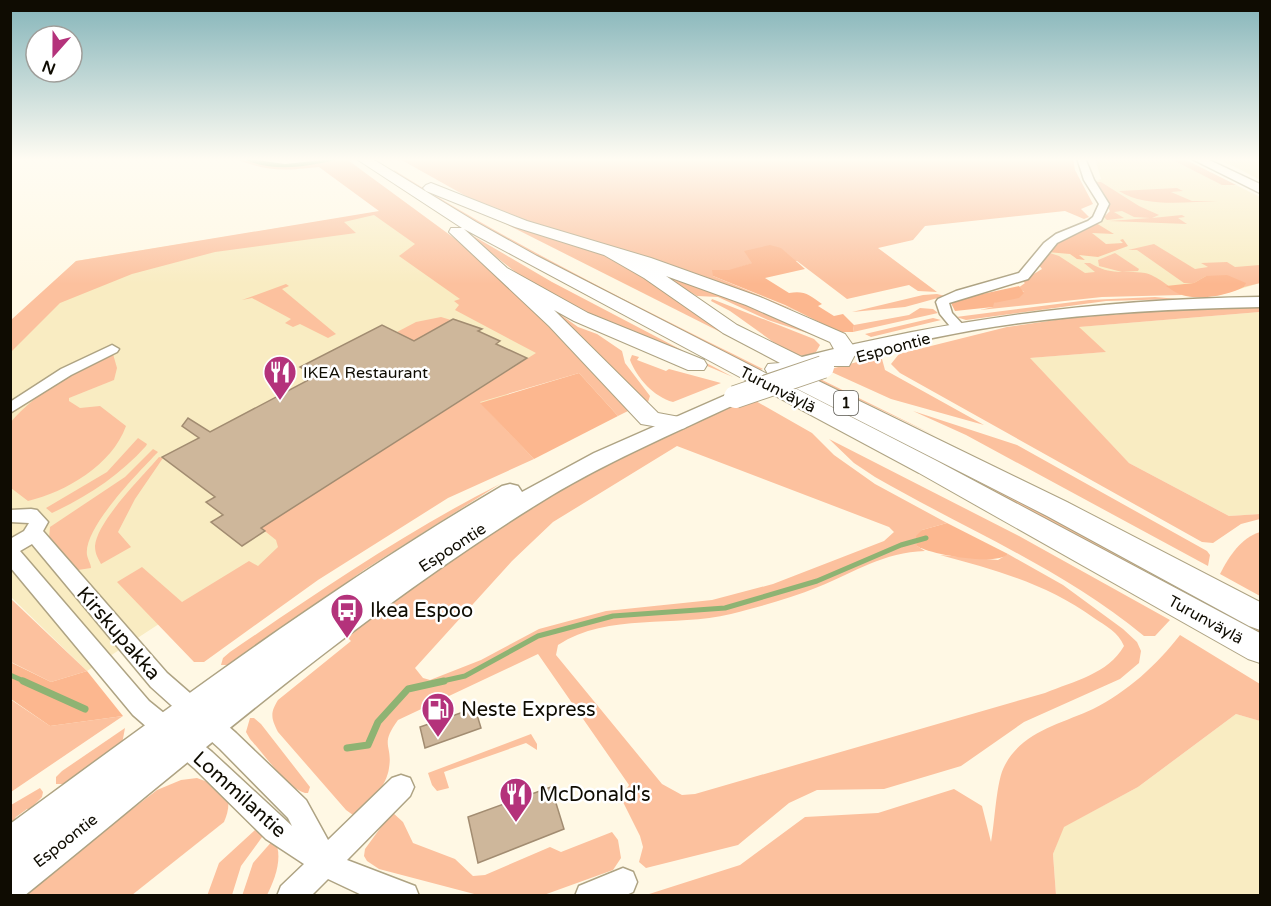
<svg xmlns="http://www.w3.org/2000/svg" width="1271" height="906" viewBox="0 0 1271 906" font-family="'Varela Round',sans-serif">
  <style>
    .built { fill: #f9ecc2 }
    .green { fill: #fcc19e; fill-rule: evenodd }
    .forest { fill: #fcb78f }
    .water { fill: #8eb373 }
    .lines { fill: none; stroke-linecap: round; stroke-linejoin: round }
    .stream-far1 { stroke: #8eb373; stroke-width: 5 }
    .stream { stroke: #8eb373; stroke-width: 7 }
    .building { fill: #ceb79b; stroke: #a28c71; stroke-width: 1.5 }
    .minor-casing { stroke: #aea383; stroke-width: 3 }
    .major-casing { stroke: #aea383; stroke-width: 3 }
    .highway-casing { stroke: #aea383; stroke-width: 2 }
    .minor { fill: #fff; fill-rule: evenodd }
    .major { fill: #fff; fill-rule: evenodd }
    .highway { fill: #fff; fill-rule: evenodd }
    .major-bridge-casing { stroke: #aea383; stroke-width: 24; stroke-linecap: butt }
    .major-bridge { stroke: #fff; stroke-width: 22 }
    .labels { text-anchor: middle; stroke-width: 5; stroke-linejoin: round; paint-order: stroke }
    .shield { fill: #fff; stroke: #57554e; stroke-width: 1.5 }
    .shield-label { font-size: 15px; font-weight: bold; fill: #0f0c02 }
    .street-label { font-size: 16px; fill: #0f0c02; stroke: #fff }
    .poi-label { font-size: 16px; fill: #0f0c02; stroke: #fff; text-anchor: start }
    .near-poi-label { font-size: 20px; fill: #0f0c02; stroke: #fff; text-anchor: start }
    .near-street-label { font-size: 20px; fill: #0f0c02; stroke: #fff }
  </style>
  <rect width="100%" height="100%" fill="#fff8e4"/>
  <!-- built -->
  <g class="built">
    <polygon points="1095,158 1182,158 1260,197 1260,283 1220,295 1194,297 1182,295 1165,286 1107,288 1042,256 1110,212 1105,201 1107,200 1098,184 1094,182 1101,179"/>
    <polygon points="1215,158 1260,158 1260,180 1239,169"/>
    <polygon points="389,210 551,357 312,562 162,622 87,671 11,597 11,322 76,261"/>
    <polygon points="1260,312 1260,514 1229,516 1129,463 1029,358 1105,352 1078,327"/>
    <polygon points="1236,714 1260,721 1260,895 1056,895 1053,854 1063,827 1138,787"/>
  </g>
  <!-- green -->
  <g class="green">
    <path d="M233 158 273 166 307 165 345 158 469 249 517 293 628 411 618 416 579 373 480 402 534 459 448 498 318 580 204 662H194L117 582 142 567 182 602 249 561 258 566 278 547 276 540 261 528 536 353 455 310 459 305 454 301 460 299 399 256 415 244 374 215 344 222 356 233 215 252 132 274 60 303 11 352V320L76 261 379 211 319 167C280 171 269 172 233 158Z"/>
    <polygon points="398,158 1073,158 1075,170 1093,204 1081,209 1089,217 1084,219 1065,211 925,226 913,240 878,248 937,292 918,291 909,285 847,299 797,261 753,263 713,276 797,311 538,226 473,200"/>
    <polygon points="1169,158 1182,158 1236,185 1222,185"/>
    <path d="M394 170C512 245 637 306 763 369L755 372 548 265 395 174Z"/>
    <polygon points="1094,182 1101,182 1139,206 1159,215 1152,218 1182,215 1185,217 1178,218 1187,224 1109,221 1150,218 1134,217 1122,211 1114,212 1124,218 1107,220 1104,217 1110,211 1105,201 1107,200 1098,184"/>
    <path d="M1177 188 1183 191 1171 192 1192 201H1218C1186 202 1146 208 1119 191Z"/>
    <polygon points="502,222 610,257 776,360"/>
    <polygon points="458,227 552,282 733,377 599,320 527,281"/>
    <polygon points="1154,244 1195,269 1208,267 1201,263 1227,262 1235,267 1260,265 1260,283 1244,287 1245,283 1206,276 1194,283 1184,283 1137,250 1128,250"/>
    <path d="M1047 252 1059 256 1085 273 1095 272 1084 263H1090C1112 276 1122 270 1145 273 1156 275 1172 289 1182 295L1102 297 980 310 993 307V303L1024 292 1018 288 1025 283 1022 281 1042 269 1038 264Z"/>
    <polygon points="1115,253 1139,269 1138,271 1122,272 1099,266 1098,260"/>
    <polygon points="652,267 706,287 828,340 768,320 718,297 697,296 661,275"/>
    <polygon points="286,284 289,286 282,289 336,334 328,338 300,324 293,327 285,323 291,319 252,298 242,300"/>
    <polygon points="937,294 945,296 905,307 852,312 923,295"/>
    <polygon points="1155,297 1178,299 1106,301 966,320 956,317 1089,300"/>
    <polygon points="712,299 814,339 820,345 816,352 806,356 790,354 730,311 711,301"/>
    <polygon points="540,300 578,327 597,334 622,351 625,363 650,396 648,402 645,404"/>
    <polygon points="1260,307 1260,312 1079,327 1106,352 1030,358 1129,463 1229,516 1260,514 1260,519 1241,524 1213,543 1202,542 900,373 891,364 899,354 1007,327 1069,318 1187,309"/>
    <polygon points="920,308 933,309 938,313 853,332 854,325 909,315"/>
    <polygon points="441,317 451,320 414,341 397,332 416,322"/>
    <polygon points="933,318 941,320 871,337 865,334"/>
    <path d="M113 354 117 368 114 380 69 398V401L80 408 100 406 126 426C112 465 66 492 28 501L11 488 10 423C38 390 75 372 113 354Z"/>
    <path d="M632 355 639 357 637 360 666 371 669 369 721 383 673 402C654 397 637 378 630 360Z"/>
    <polygon points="876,357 882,359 885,370 984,425 891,399 827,370"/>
    <polygon points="810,374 936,436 807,375"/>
    <polygon points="788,382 942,459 1260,628 1260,640 1083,541 780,385"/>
    <path d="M747 396 812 433 834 455 875 484 947 523 922 530 917 546 925 551C884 552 855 572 818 587 791 598 759 607 731 614 674 628 609 612 558 645L556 655 662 784 682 795 695 794 1045 693C1074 681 1108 674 1124 646 1118 632 1106 626 1094 618 1047 584 996 570 940 555L998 560 1008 554 1063 585 1123 629 1137 642 1141 651 1139 663 1120 679 1024 722 961 766 884 789 817 790 789 803 738 845 646 868 639 862 643 847 640 836 621 798 629 785 538 654 398 720C379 746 393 744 389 768 387 785 369 808 353 815L346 810 278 732C271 718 270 713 278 700L351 641 348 638 362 623 427 572 589 472ZM677 446 889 527 894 532 884 541 773 584 712 600 606 611 539 629 481 660 430 680 423 678 415 668 512 561 553 522Z"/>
    <polygon points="913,411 1017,445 1207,551 1210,555 1208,566 966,435"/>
    <path d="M138 438 147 444 146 446C119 476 88 496 52 513L46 508 107 472Z"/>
    <path d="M829 439 1019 536 1170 620 1155 636H1144C1061 568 967 530 875 477L854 463Z"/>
    <path d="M153 449 158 452C139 472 83 528 87 555 88 560 91 564 91 568L78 570 49 538 50 527 125 477Z"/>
    <path d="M159 457 163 458 135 499 118 532 131 547 101 564C98 558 95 554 95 546 97 521 143 476 159 457Z"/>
    <path d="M500 484 364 570 232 665H221L223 658 230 652C318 592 405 532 500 484Z"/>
    <path d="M1260 532V596L1220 574C1229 556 1241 538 1260 532Z"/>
    <polygon points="10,598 87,671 51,682 11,662"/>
    <path d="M1180 635 1260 684V721L1236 714 1138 787 1064 827 1053 854 1056 895H646L740 865 805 817 878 813 954 789 982 806 991 842C995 823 996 780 1005 765 1023 731 1061 724 1093 709 1127 692 1157 665 1180 635Z"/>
    <polygon points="10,699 50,726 123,716 11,792"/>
    <path d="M250 718H254L261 724 310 787 308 793C293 795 261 751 250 739L246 732Z"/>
    <polygon points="125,728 122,744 66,784 56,784 56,777 62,771"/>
    <polygon points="531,734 537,744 537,750 526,743 444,772 449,788 437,791 432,785 428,773"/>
    <path d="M197 778C222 787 236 794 224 822L132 895 19 896 157 790 181 780Z"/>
    <polygon points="40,788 43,792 42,797 29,810 27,809 16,817 11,826 11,805"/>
    <polygon points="392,812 403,822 413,843 455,859 473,876 485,875 550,847 561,852 612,832 618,840 621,858 613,870 541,896 478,895 379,869 367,861 364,856 365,849"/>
    <polygon points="255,830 265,833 241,866 232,895 207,896 219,863"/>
    <path d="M274 839C284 856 275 879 267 895L242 896 253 863Z"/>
  </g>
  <!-- forest -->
  <g class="forest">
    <polygon points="1096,223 1114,234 1092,233 1106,244 1123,243 1120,240 1123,239 1128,246 1098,257 1079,255 1085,260 1077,259 1070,254 1047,252 1058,241"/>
    <path d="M770 245 781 248 805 269 765 278 789 293C804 290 810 295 822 304L818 306 834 316 843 314 854 325 853 332H839L785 305 713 276 712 270H729L752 263 744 251Z"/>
    <path d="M1227 275 1246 283 1244 287C1229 295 1200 301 1182 295 1177 294 1171 289 1166 286L1194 283 1206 276Z"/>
    <polygon points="1019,286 1024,293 1019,298 994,303 993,307 955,311 950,301"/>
    <polygon points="579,373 618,416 534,459 480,403"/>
    <path d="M947 523 1008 554C998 566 931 555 917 546L916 536 922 530Z"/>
    <polygon points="10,662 51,682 87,671 123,716 50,726 11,699"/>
  </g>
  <!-- water -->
  <path class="water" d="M242 158 285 164 343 158C311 166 273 174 242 158Z"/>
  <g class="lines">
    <!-- stream-far1 -->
    <g class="stream-far1">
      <polyline points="10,675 26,682"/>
      <polyline points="438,682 465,676 538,636 613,616 725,608 817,581 901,545 926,538"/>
    </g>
    <!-- stream -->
    <g class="stream">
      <polyline points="23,681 85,709"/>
      <polyline points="347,748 368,745 378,722 408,689 444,681"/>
    </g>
  </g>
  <!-- building -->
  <g class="building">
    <polygon points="453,319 482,329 478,331 500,341 496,344 527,358 261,528 265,531 242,546 211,522 223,515 206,502 215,497 162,457 199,438 182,426 188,418 210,432 316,376 300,367 382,325 414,341"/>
    <polygon points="475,708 481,728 425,748 420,727"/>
    <polygon points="551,787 564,829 478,863 468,817"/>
  </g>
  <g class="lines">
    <defs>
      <g id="minor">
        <polygon points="1077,158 1085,158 1094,180 1109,204 1101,221 1057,243 1028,279 949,303 952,313 966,328 964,331 954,331 940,314 936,302 938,299 956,291 1019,273 1044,243 1056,234 1088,221 1093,217 1099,204 1084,180"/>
        <polygon points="112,345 119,349 117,352 71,375 10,413 10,402 61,369"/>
        <path d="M31 509 37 510 48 522 43 531 167 673 236 733 306 800 328 840 392 778 401 775 410 778 414 787 410 796 347 860 415 886 419 896H364L328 879 311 896H277L281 886 304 864 266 839 194 768 133 715 10 567V539L24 531 29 523 10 522V510ZM32 544 151 687 220 749 288 818 292 826 212 752 149 701 20 551Z"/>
        <polygon points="623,868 633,872 637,882 633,892 624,896 575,896 579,886"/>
      </g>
      <g id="major">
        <polygon points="1190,158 1205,158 1260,184 1260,193"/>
        <path d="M1260 297V307C1164 309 1068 314 974 330 918 340 864 353 809 367L799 361 802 357C953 318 1104 299 1260 297Z"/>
        <path d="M735 391 742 393 745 397 742 401C673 434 601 464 536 505 354 618 191 761 24 896H10V824C171 706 330 587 502 486L510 484 518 486 522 492 594 453Z"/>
      </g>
      <g id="highway">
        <polygon points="355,158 371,158 476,222 537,256 937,461 1260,633 1260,663 1248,659 919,473 464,229 507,268 588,313 704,360 707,365 704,370 688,370 574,321 554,310 658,413 685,418 688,423 685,428 676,430 641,424 549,326 449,232 451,228 462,228"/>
        <polygon points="431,183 527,221 651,258 760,297 845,334 857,351 849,366 833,366 830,361 835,351 830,342 746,305 666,276 737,325 810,361 813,366 810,371 800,372 1067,502 1260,602 1260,630 1249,626 1047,516 768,374 765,369 768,364 780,363 723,333 644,278 604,255 515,227 426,191 423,188 426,185"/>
      </g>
    </defs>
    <!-- minor casing -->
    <use href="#minor" class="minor-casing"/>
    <!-- major casing -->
    <use href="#major" class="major-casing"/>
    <!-- highway casing -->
    <use href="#highway" class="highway-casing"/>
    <!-- minor -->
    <use href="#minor" class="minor"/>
    <!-- major -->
    <use href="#major" class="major"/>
    <!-- highway -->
    <use href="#highway" class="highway"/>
    <defs>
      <polyline id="major-bridge" points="735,397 823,367"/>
    </defs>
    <!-- major-bridge casing -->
    <use href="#major-bridge" class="major-bridge-casing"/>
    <!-- major-bridge -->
    <use href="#major-bridge" class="major-bridge"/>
  </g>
  <!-- sky -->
  <linearGradient id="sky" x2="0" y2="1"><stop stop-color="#84b4b9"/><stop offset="0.56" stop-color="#fffcf3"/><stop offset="1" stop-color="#fffcf3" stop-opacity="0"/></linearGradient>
  <rect width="1271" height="284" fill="url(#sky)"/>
  <!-- icons -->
  <defs>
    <symbol id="restaurant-pin" viewBox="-11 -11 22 30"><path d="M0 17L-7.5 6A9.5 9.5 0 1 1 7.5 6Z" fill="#b4327b" stroke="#fff"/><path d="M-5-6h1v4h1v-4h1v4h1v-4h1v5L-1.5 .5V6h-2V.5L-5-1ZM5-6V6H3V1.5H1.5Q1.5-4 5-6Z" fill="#fff"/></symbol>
    <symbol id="bus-pin" viewBox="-11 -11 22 30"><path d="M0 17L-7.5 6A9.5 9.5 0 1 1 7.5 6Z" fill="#b4327b" stroke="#fff"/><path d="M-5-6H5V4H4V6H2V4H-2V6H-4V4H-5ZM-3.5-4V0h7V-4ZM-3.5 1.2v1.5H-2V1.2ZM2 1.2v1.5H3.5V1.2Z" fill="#fff"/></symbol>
    <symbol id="fuel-pin" viewBox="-11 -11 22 30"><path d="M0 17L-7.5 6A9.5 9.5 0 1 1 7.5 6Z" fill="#b4327b" stroke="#fff"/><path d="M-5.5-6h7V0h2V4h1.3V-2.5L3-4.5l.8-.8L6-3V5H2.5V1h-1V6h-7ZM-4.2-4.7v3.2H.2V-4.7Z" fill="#fff"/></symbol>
  </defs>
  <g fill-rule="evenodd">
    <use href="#restaurant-pin" x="261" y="353" width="38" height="52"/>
    <use href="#bus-pin" x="328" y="591" width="38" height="52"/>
    <use href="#fuel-pin" x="419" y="690" width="38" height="52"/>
    <use href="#restaurant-pin" x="497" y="775" width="38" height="52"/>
  </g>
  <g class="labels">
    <!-- shield labels -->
    <rect class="shield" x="834" y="391" width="24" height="24" rx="4.5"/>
    <g class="shield-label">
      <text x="846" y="408">1</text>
    </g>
    <!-- street labels -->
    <g class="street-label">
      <text transform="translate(893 347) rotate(-15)" y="6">Espoontie</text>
      <text transform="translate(778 389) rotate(27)" y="6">Turunväylä</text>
      <text transform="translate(452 547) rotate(-33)" y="6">Espoontie</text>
      <text transform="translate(1206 619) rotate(29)" y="6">Turunväylä</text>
      <text transform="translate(65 840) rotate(-38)" y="6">Espoontie</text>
    </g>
    <!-- poi labels -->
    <g class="poi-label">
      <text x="303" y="378">IKEA Restaurant</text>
    </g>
    <!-- near-poi labels -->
    <g class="near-poi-label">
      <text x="370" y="617">Ikea Espoo</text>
      <text x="461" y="716">Neste Express</text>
      <text x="539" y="801">McDonald's</text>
    </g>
    <!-- near-street labels -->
    <g class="near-street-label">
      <text transform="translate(119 633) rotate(49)" y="7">Kirskupakka</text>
      <text transform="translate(240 794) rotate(42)" y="7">Lommilantie</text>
    </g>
  </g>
  <!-- border -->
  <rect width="1271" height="906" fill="none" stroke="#0f0c02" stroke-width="24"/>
  <!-- north arrow -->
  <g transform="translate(54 54) rotate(201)"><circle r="28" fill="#ffffff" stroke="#9f9e9a" stroke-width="1.5"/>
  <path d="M0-4.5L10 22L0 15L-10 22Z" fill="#b4327b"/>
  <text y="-9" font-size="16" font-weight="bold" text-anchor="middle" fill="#0f0c02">N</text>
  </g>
</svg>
